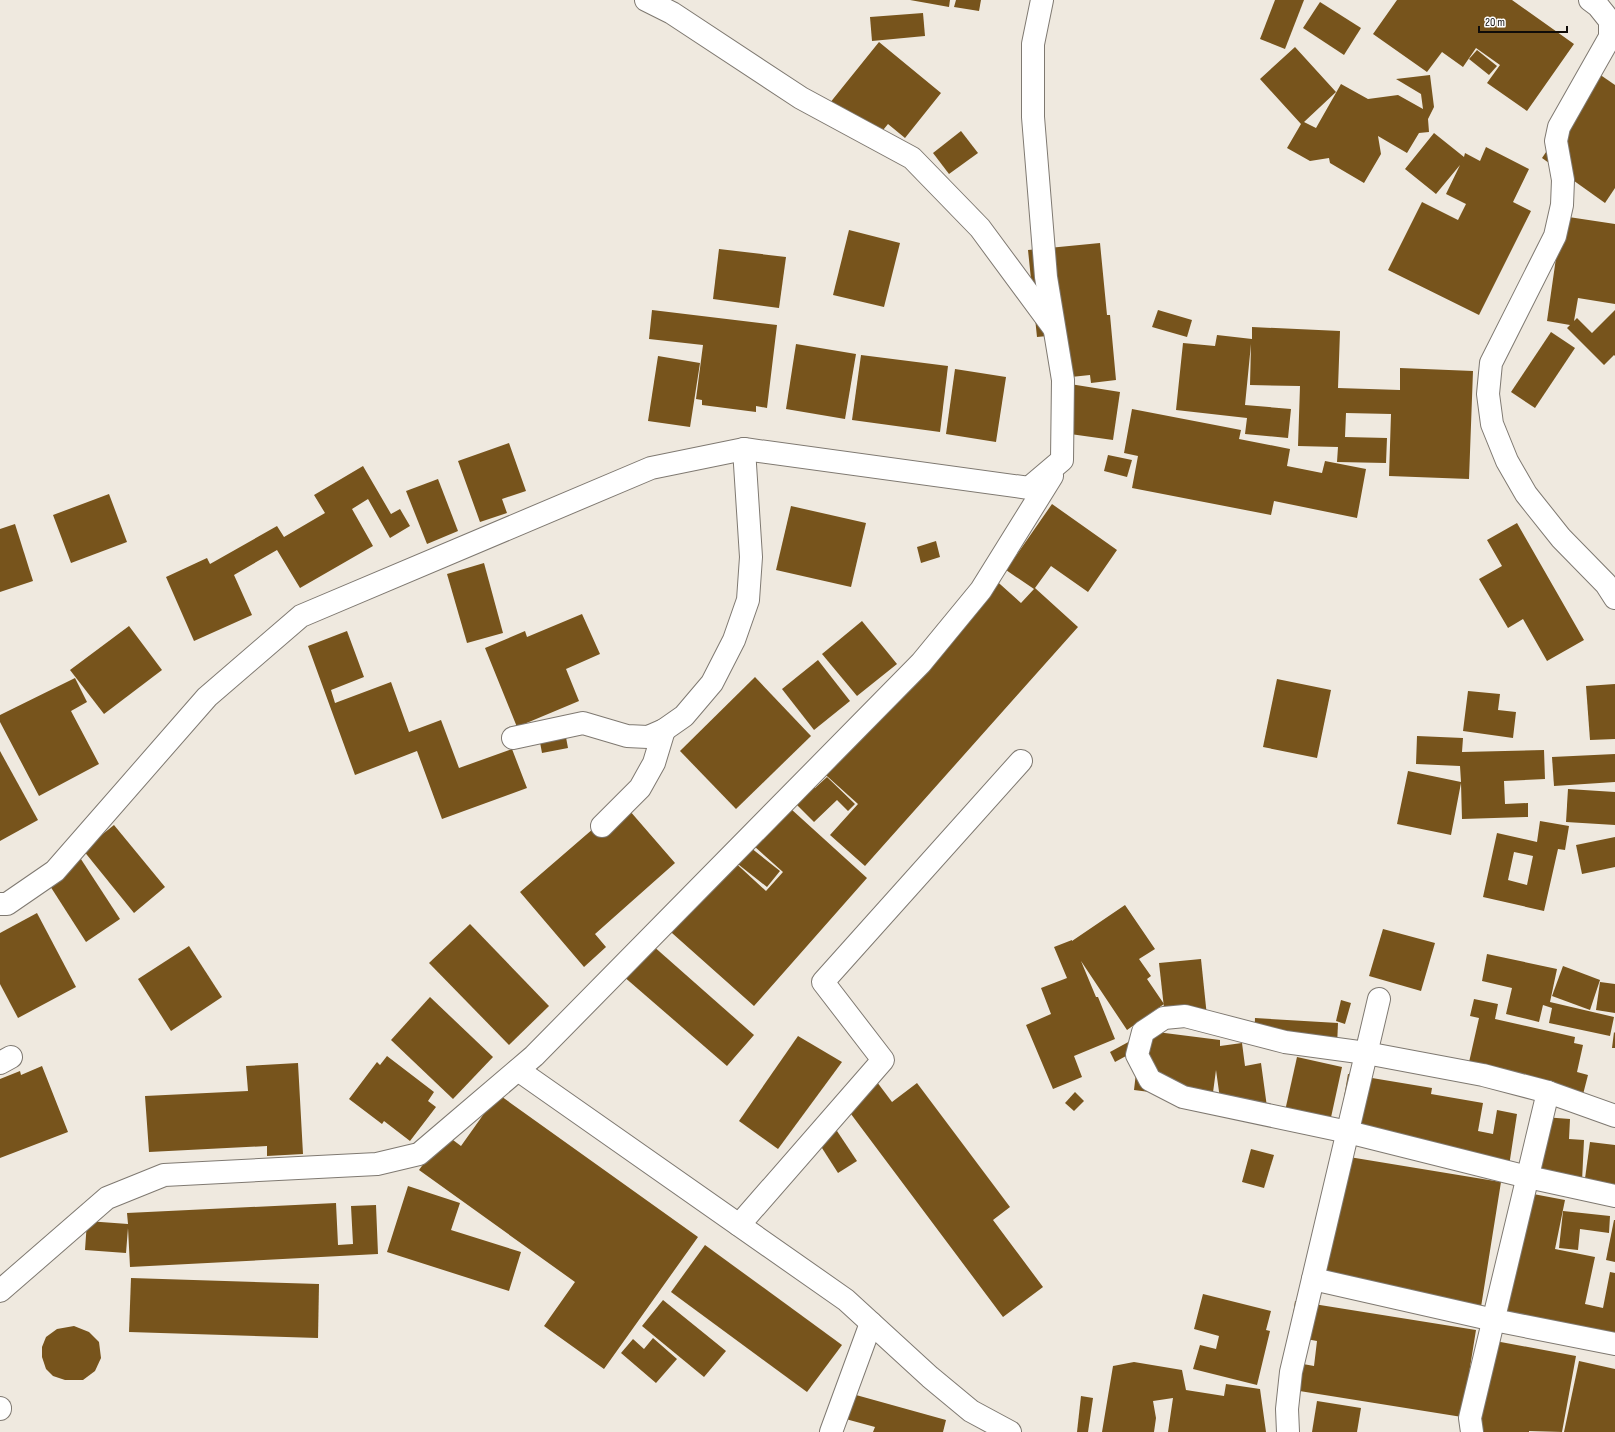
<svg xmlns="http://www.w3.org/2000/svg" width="1615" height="1432" viewBox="0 0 1615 1432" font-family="'Sofia Sans Condensed',sans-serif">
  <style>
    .building { fill: #77541c; fill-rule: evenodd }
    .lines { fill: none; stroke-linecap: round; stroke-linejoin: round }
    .minor-casing { stroke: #7f7971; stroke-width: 24 }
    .minor { stroke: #fff; stroke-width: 22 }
  </style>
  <rect width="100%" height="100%" fill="#efe9df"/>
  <!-- building -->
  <g class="building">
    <polygon points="910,0 950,0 949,7"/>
    <polygon points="956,0 981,0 979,11 954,7"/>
    <polygon points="1275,0 1304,0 1285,49 1260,39"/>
    <polygon points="1397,0 1512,0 1574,44 1527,111 1487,83 1500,65 1476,48 1463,67 1442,52 1427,72 1373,34"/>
    <polygon points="1320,2 1361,28 1344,55 1303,28"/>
    <polygon points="923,13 925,36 872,41 870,17"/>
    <polygon points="879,42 941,93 905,138 888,124 870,146 825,109"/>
    <polygon points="1295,47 1336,92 1304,122 1316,128 1341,84 1368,99 1398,95 1423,109 1421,94 1396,79 1430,75 1434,107 1428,119 1429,132 1419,133 1407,153 1378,136 1381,154 1364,183 1330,163 1329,158 1310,161 1287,148 1301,124 1260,79"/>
    <polygon points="1477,50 1497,66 1489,75 1469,59"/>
    <polygon points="1599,74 1615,85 1615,188 1605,203 1542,158"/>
    <polygon points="961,131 978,153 949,174 933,153"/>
    <polygon points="1434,133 1464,157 1465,153 1480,161 1486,147 1529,169 1513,202 1531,211 1479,315 1388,270 1422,202 1458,220 1466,204 1446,194 1460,165 1436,194 1405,169"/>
    <polygon points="1562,216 1615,224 1615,304 1578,298 1574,321 1577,318 1592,333 1615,310 1615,356 1614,355 1604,365 1567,328 1570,325 1547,321"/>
    <polygon points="849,230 900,243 884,307 833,295"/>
    <polygon points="1100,243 1107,315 1110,315 1116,380 1091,383 1090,375 1052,379 1058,335 1037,337 1028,250"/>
    <polygon points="719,249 786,257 779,308 713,299"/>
    <polygon points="652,310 777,325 767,408 756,406 756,412 702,405 702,400 696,399 703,345 649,339"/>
    <polygon points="1158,310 1192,320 1187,337 1152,327"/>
    <polygon points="1252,327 1340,331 1338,388 1400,390 1400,368 1473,371 1469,479 1389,476 1391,414 1346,413 1345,437 1387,438 1386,463 1337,462 1338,447 1298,446 1300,386 1250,385 1251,344 1245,405 1291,409 1288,438 1245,434 1247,418 1176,410 1183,343 1215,346 1217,335 1252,339"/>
    <polygon points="1551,332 1575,348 1535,408 1511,392"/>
    <polygon points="796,344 856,354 845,419 786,409"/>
    <polygon points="861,355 948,366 940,432 852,420"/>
    <polygon points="658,356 700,363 690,427 648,421"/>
    <polygon points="955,369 1006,377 996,442 946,434"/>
    <polygon points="1070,384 1120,392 1113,440 1063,433"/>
    <polygon points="1132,409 1241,430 1239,439 1290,449 1287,466 1322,473 1325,461 1366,469 1357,518 1274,501 1271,515 1132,488 1138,456 1124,453"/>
    <polygon points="509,443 526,491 502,499 507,513 480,522 458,461"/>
    <polygon points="1108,455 1132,460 1127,477 1104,471"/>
    <polygon points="363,466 391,514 400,509 410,526 390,538 368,499 352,509 373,546 300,588 277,550 234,575 252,615 194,641 166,577 207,558 210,564 277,526 284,537 325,513 314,495"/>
    <polygon points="438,479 458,531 427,544 406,491"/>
    <polygon points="109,494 127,542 71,563 53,515"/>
    <polygon points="1052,504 1117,550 1088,592 1051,566 1035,588 1078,627 865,866 830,835 858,804 818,768 991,576 1021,603 1034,589 1006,570"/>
    <polygon points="791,506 866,523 851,587 776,570"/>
    <polygon points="1517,523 1584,640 1547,661 1523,619 1508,628 1479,579 1502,566 1487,540"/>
    <polygon points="15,524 33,581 0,592 0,529"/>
    <polygon points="936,541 940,557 921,563 917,547"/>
    <polygon points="484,563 503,633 467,643 447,574"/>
    <polygon points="582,614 600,654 566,669 579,701 517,727 485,648 525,631 527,637"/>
    <polygon points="862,621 897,664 857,696 822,654"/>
    <polygon points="129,626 162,670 104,714 70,670"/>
    <polygon points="347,631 364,677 331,690 335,703 391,682 409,732 441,720 459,768 512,749 527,788 442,819 417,751 355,775 308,646"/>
    <polygon points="818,660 850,701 814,730 782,689"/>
    <polygon points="755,677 811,736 736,809 680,751"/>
    <polygon points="75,678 87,702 71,711 99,764 39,796 0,722 0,715"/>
    <polygon points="1277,679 1331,690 1317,758 1263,747"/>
    <polygon points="1615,684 1615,739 1590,740 1586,686"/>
    <polygon points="1468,691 1500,694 1498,710 1516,712 1513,738 1463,731"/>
    <polygon points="565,732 568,748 542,753 539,737"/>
    <polygon points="1417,736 1463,738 1462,752 1544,750 1545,779 1504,781 1505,804 1528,803 1528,817 1462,819 1461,783 1451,835 1397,824 1408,771 1461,782 1460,766 1416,764"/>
    <polygon points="0,751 38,820 0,841"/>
    <polygon points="1615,754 1615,782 1554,786 1552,757"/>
    <polygon points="827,777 855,804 848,811 837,800 814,822 787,795 804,778 815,788"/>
    <polygon points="1568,789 1615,792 1615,825 1566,822"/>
    <polygon points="780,799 867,878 754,1006 663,925 741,840 780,871 767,887 729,857 766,891 783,872 745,838"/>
    <polygon points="623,803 675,863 595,934 606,947 584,967 520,892"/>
    <path d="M1540 821 1569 826 1565 850 1558 849 1544 911 1483 897 1497 833 1537 842ZM1514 852 1533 856 1527 885 1508 880Z"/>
    <polygon points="114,825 165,887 134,913 83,850"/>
    <polygon points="1615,837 1615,867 1582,874 1576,845"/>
    <polygon points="77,853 120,919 86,942 43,875"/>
    <polygon points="1125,905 1155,949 1139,959 1151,976 1147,979 1164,1004 1127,1030 1081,961 1096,997 1098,997 1115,1039 1074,1056 1082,1077 1053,1089 1026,1025 1051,1014 1041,988 1067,978 1054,947 1072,940 1072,941"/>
    <polygon points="37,913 76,987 18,1018 0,984 0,933"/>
    <polygon points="470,924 549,1006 509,1045 429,963"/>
    <polygon points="1383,929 1435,943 1421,991 1369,976"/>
    <polygon points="643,937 754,1035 727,1066 615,969"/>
    <polygon points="189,946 222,997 171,1031 138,979"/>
    <polygon points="1487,954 1557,969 1550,1002 1614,1017 1610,1036 1549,1023 1552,1008 1543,1005 1539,1022 1506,1014 1512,988 1482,981"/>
    <polygon points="1201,959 1208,1026 1165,1017 1159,963"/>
    <polygon points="1563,966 1600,980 1590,1010 1552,996"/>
    <polygon points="1600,982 1615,984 1615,1013 1596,1010"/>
    <polygon points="430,997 493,1057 453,1099 391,1040"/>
    <polygon points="1474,999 1498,1004 1495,1019 1575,1037 1574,1043 1583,1045 1577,1072 1588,1075 1580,1106 1465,1080 1479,1018 1470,1016"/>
    <polygon points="1341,1000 1351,1003 1345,1024 1336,1021"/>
    <polygon points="1255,1018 1338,1023 1337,1046 1254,1041"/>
    <polygon points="1141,1030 1220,1040 1220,1046 1242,1043 1245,1066 1261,1063 1267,1107 1222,1113 1216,1070 1212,1100 1134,1090"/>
    <polygon points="1614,1032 1615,1033 1615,1048 1612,1048"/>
    <polygon points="798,1036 842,1062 778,1149 739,1121"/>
    <polygon points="1132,1040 1137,1050 1115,1062 1110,1052"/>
    <polygon points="387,1056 434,1092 428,1101 436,1107 410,1141 384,1121 382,1124 349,1099 377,1062 380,1065"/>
    <polygon points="1297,1057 1342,1067 1330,1122 1285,1111"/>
    <polygon points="298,1063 303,1154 267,1156 267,1146 149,1152 145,1096 248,1091 246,1066"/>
    <polygon points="42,1066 68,1132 0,1158 0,1079 20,1071 21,1075"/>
    <polygon points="871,1074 892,1102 917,1083 1010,1207 993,1220 1043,1287 1003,1317 839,1098"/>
    <polygon points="1348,1074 1432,1088 1431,1094 1483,1103 1478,1131 1493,1134 1497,1110 1517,1114 1509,1166 1337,1138"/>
    <polygon points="1075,1092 1084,1101 1074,1111 1065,1103"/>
    <polygon points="498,1094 698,1237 604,1369 544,1326 575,1282 419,1170 445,1134 461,1146"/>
    <polygon points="1530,1116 1570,1119 1569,1139 1584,1140 1582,1181 1526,1178"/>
    <polygon points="831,1122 857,1161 838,1173 813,1134"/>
    <polygon points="1590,1142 1615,1145 1615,1197 1583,1193"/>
    <polygon points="1251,1149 1274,1155 1264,1188 1242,1182"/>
    <polygon points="1331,1154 1501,1182 1481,1307 1309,1276 1318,1236"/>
    <polygon points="408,1186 460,1203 451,1230 521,1252 509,1291 387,1252"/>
    <polygon points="1517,1191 1565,1200 1555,1249 1595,1257 1585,1304 1603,1308 1610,1272 1615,1273 1615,1341 1500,1318"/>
    <polygon points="336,1203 338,1245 353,1244 351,1206 376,1205 378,1254 130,1267 128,1228 126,1253 85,1250 87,1221 128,1224 127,1213"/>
    <polygon points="1563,1211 1610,1216 1609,1233 1580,1229 1578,1250 1559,1248"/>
    <polygon points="1614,1220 1615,1220 1615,1262 1606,1260"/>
    <polygon points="705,1245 842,1345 807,1392 671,1292"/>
    <polygon points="131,1278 319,1284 318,1338 129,1332"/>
    <polygon points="1203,1294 1271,1311 1266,1330 1270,1331 1257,1385 1193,1369 1200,1345 1216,1349 1219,1336 1194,1329"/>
    <polygon points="663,1300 726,1351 704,1377 642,1326"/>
    <polygon points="1295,1301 1476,1330 1462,1417 1287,1389 1292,1362 1314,1366 1317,1341 1290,1336"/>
    <polygon points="74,1326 89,1332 99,1342 101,1358 95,1371 83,1380 65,1380 53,1376 46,1369 42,1357 42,1347 46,1337 57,1329"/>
    <polygon points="653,1338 677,1359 656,1383 621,1353 633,1339 644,1349"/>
    <polygon points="1490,1340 1576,1356 1562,1432 1529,1431 1529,1432 1472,1432"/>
    <polygon points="1579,1361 1615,1369 1615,1432 1564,1432"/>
    <polygon points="1134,1362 1182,1370 1186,1390 1224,1396 1226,1384 1260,1389 1266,1432 1168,1432 1173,1398 1153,1401 1156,1418 1154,1432 1102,1432 1113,1366"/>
    <polygon points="838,1390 946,1420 943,1432 873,1432 875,1427 831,1415"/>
    <polygon points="1081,1396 1093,1398 1088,1432 1077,1432"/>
    <polygon points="1317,1401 1361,1408 1357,1432 1312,1432"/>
  </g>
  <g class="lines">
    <defs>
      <g id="minor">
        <polyline points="646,0 672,13 801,98 912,158 980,228 1053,327"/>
        <polyline points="1590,0 1598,6 1610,21 1610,37 1559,127 1556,141 1563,180 1562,205 1555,236 1491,363 1488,394 1492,424 1507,461 1526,494 1561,538 1606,584 1615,598"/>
        <polyline points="513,738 583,723 627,736 648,737 664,730 684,716 712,683 734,640 748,600 751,557 744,449"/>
        <polyline points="602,826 640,788 654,763 664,730"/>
        <polyline points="0,904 7,904 55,871 207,697 301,616 651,468 744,449 1029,488 1062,460 1063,380 1046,277 1033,117 1033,44 1042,0"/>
        <polyline points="0,1063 11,1057"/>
        <polyline points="518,1070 846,1300 930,1377 971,1411 1010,1432"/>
        <polyline points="1615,1116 1548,1092 1483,1075 1366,1053 1285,1042 1185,1016 1164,1018 1143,1032 1137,1055 1150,1080 1183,1097 1348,1132 1528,1177 1615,1196"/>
        <polyline points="739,1225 883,1060 823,982 1021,761"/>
        <polyline points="1313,1279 1494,1320 1615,1344"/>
        <polyline points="0,1291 107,1198 164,1175 377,1164 419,1154 534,1056 921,663 981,590 1052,476"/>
        <polyline points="0,1408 0,1409"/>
        <polyline points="831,1432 871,1323"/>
        <polyline points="1288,1432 1287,1409 1291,1372 1379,999"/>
        <polyline points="1472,1432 1470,1418 1548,1092"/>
      </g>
    </defs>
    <!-- minor casing -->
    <use href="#minor" class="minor-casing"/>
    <!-- minor -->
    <use href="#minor" class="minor"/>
  </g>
  <!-- scale -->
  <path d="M1479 26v6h88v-6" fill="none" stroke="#0f0c09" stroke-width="2"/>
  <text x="1485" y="26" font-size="12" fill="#0f0c09" stroke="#ffffff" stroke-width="3" paint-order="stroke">20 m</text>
</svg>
